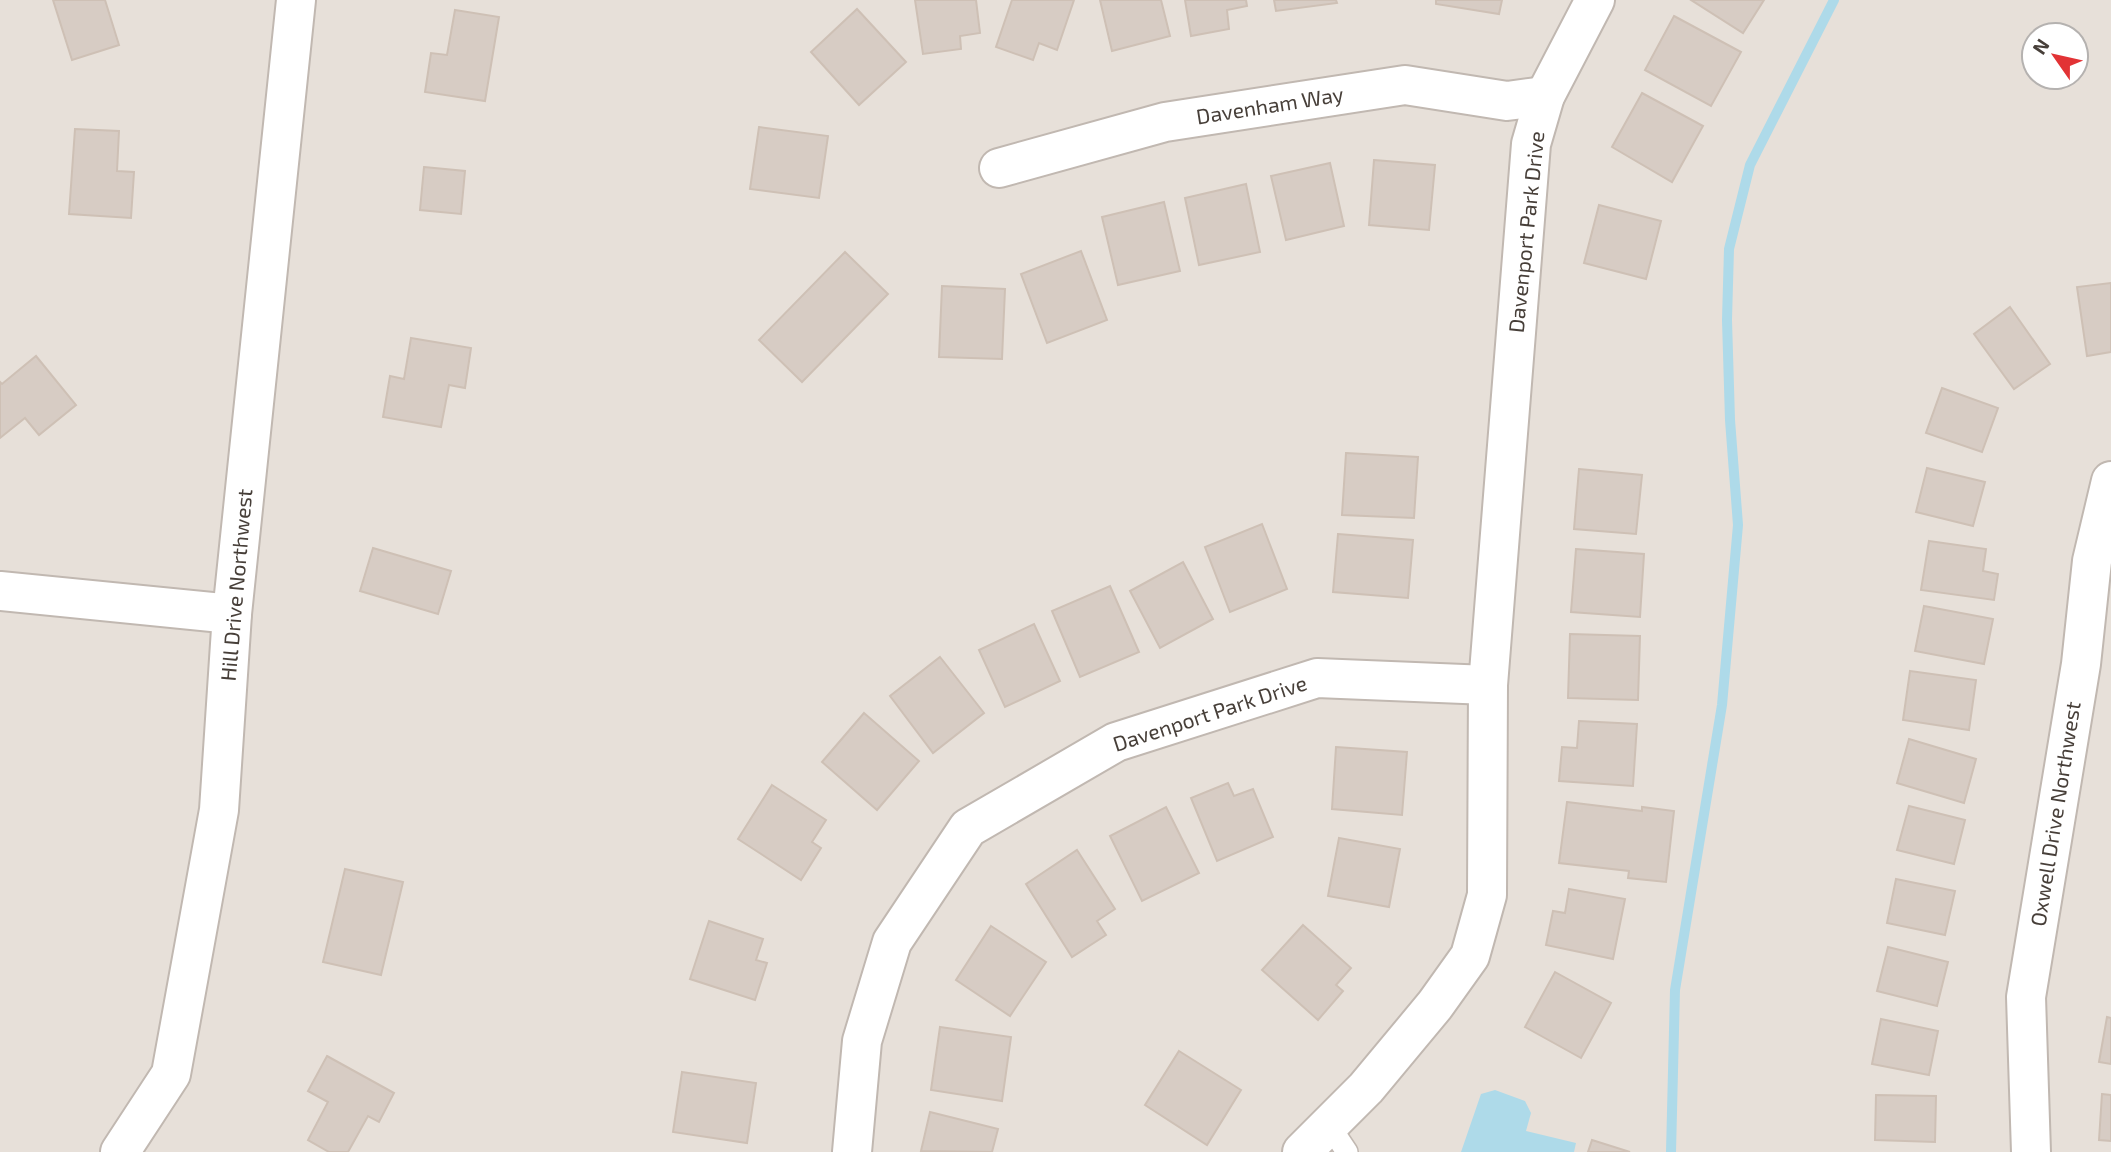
<svg xmlns="http://www.w3.org/2000/svg" width="2111" height="1152" viewBox="0 0 2111 1152" font-family="'Exo 2',sans-serif">
  <style>
    .residential { fill: #e7e0d9; fill-rule: evenodd }
    .water { fill: #aedae9 }
    .lines { fill: none; stroke-linecap: round; stroke-linejoin: round }
    .stream { stroke: #aedae9; stroke-width: 10 }
    .building { fill: #d7ccc4; stroke: #cec0b5; stroke-width: 2 }
    .lane-casing { stroke: #c1b8b1; stroke-width: 24 }
    .street-casing { stroke: #c1b8b1; stroke-width: 42 }
    .lane { stroke: #fff; stroke-width: 21 }
    .street { stroke: #fff; stroke-width: 38 }
    .labels { text-anchor: middle; stroke-width: 6; stroke-linejoin: round; paint-order: stroke }
    .street-label { font-size: 21px; fill: #473f39; stroke: #fff }
  </style>
  <rect width="100%" height="100%" fill="#f3efea"/>
  <!-- residential -->
  <path class="residential" d="M0 0H2111V1152H0ZM2034 35H2076V77H2034Z"/>
  <!-- water -->
  <polygon class="water" points="1495,1090 1525,1101 1531,1113 1526,1131 1576,1143 1574,1152 1461,1152 1481,1094"/>
  <g class="lines">
    <!-- stream -->
    <polyline class="stream" points="1671,1152 1675,990 1722,705 1738,525 1730,420 1727,320 1729,249 1750,165 1834,0"/>
  </g>
  <!-- building -->
  <g class="building">
    <polygon points="53,0 105,0 119,45 72,60"/>
    <polygon points="915,0 976,0 980,33 960,36 961,49 923,54"/>
    <polygon points="1012,0 1074,0 1057,50 1039,43 1033,60 996,47"/>
    <polygon points="1100,0 1161,0 1170,36 1112,51"/>
    <polygon points="1185,0 1246,0 1247,6 1227,10 1229,29 1191,36"/>
    <polygon points="1274,0 1336,0 1337,3 1276,11"/>
    <polygon points="1436,0 1502,0 1499,14 1436,4"/>
    <polygon points="1691,0 1764,0 1743,33"/>
    <polygon points="857,9 906,62 859,105 811,52"/>
    <polygon points="455,10 499,17 485,101 425,92 431,53 447,55"/>
    <polygon points="1674,16 1741,52 1711,106 1645,70"/>
    <polygon points="1642,93 1703,126 1672,182 1612,147"/>
    <polygon points="759,127 828,136 819,198 750,189"/>
    <polygon points="75,129 119,131 117,171 134,172 131,218 69,214"/>
    <polygon points="1374,160 1435,165 1429,230 1369,225"/>
    <polygon points="1330,163 1344,226 1286,240 1271,176"/>
    <polygon points="424,167 465,171 461,214 420,210"/>
    <polygon points="1246,184 1260,252 1199,265 1185,198"/>
    <polygon points="1164,202 1180,271 1118,285 1102,217"/>
    <polygon points="1599,205 1661,221 1646,279 1584,263"/>
    <polygon points="1081,251 1107,320 1047,343 1021,274"/>
    <polygon points="845,252 888,294 802,382 759,340"/>
    <polygon points="2111,283 2111,352 2087,356 2077,287"/>
    <polygon points="942,286 1005,289 1002,359 939,357"/>
    <polygon points="2010,307 2050,364 2014,389 1974,334"/>
    <polygon points="411,338 471,348 465,388 449,385 441,427 383,417 390,376 404,379"/>
    <polygon points="36,356 76,405 39,435 25,418 0,438 0,382 2,384"/>
    <polygon points="1942,388 1998,408 1982,452 1926,433"/>
    <polygon points="1346,453 1418,457 1414,518 1342,515"/>
    <polygon points="1927,468 1985,482 1973,526 1916,512"/>
    <polygon points="1579,469 1642,475 1636,534 1574,529"/>
    <polygon points="1262,524 1287,589 1230,612 1205,547"/>
    <polygon points="1338,534 1413,540 1408,598 1333,592"/>
    <polygon points="1929,541 1986,549 1983,571 1998,574 1994,600 1921,590"/>
    <polygon points="373,548 451,571 438,614 360,591"/>
    <polygon points="1576,549 1644,554 1640,617 1571,612"/>
    <polygon points="1183,562 1213,619 1160,648 1130,591"/>
    <polygon points="1110,586 1139,652 1080,677 1052,611"/>
    <polygon points="1924,606 1993,619 1984,664 1915,651"/>
    <polygon points="1034,624 1060,681 1005,707 979,650"/>
    <polygon points="1570,634 1640,636 1638,700 1568,698"/>
    <polygon points="940,657 984,713 933,753 890,696"/>
    <polygon points="1910,671 1976,680 1969,730 1903,720"/>
    <polygon points="864,713 919,761 877,810 822,762"/>
    <polygon points="1579,721 1637,724 1633,786 1559,781 1562,747 1577,748"/>
    <polygon points="1909,739 1976,759 1964,803 1897,783"/>
    <polygon points="1336,747 1407,752 1402,815 1332,809"/>
    <polygon points="1228,783 1234,796 1253,789 1273,837 1217,861 1191,798"/>
    <polygon points="772,785 826,820 812,842 821,848 801,880 738,839"/>
    <polygon points="1567,802 1642,811 1642,807 1674,811 1666,882 1628,878 1629,871 1559,863"/>
    <polygon points="1909,806 1965,820 1954,864 1897,850"/>
    <polygon points="1166,807 1199,873 1142,901 1110,836"/>
    <polygon points="1339,838 1400,849 1389,907 1328,896"/>
    <polygon points="1077,850 1115,909 1097,921 1106,935 1072,957 1026,884"/>
    <polygon points="345,869 403,882 381,975 323,962"/>
    <polygon points="1896,879 1955,891 1945,935 1887,923"/>
    <polygon points="1569,889 1625,899 1613,959 1546,945 1553,911 1565,913"/>
    <polygon points="709,921 763,939 756,960 767,963 755,1000 690,979"/>
    <polygon points="1303,925 1351,968 1336,985 1343,991 1318,1020 1262,970"/>
    <polygon points="991,926 1046,962 1010,1016 956,980"/>
    <polygon points="1888,947 1948,962 1937,1006 1877,991"/>
    <polygon points="1555,972 1611,1003 1581,1058 1525,1027"/>
    <polygon points="2107,1017 2111,1018 2111,1064 2099,1062"/>
    <polygon points="1881,1019 1938,1031 1929,1075 1872,1064"/>
    <polygon points="940,1027 1011,1037 1002,1101 931,1090"/>
    <polygon points="1179,1051 1241,1090 1207,1145 1145,1105"/>
    <polygon points="327,1056 394,1093 379,1122 368,1116 348,1152 329,1152 308,1140 328,1102 308,1091"/>
    <polygon points="682,1072 756,1083 747,1143 673,1132"/>
    <polygon points="2102,1094 2111,1095 2111,1141 2099,1140"/>
    <polygon points="1876,1095 1936,1096 1935,1142 1875,1140"/>
    <polygon points="930,1112 998,1129 992,1152 921,1151"/>
    <polygon points="1592,1140 1630,1152 1588,1152"/>
  </g>
  <g class="lines">
    <defs>
      <polyline id="lane" points="1329,1125 1347,1152"/>
      <g id="street">
        <polyline points="999,168 1165,122 1405,85 1507,101 1545,96"/>
        <polyline points="0,591 232,614"/>
        <polyline points="120,1152 171,1074 219,810 232,614 296,0"/>
        <polyline points="852,1152 862,1041 892,942 968,828 1116,742 1317,678 1488,685"/>
        <polyline points="1302,1152 1366,1088 1435,1005 1470,956 1487,895 1488,685 1531,144 1545,96 1595,0"/>
        <polyline points="2031,1152 2026,997 2081,664 2092,561 2111,481"/>
      </g>
    </defs>
    <!-- lane casing -->
    <use href="#lane" class="lane-casing"/>
    <!-- street casing -->
    <use href="#street" class="street-casing"/>
    <!-- lane -->
    <use href="#lane" class="lane"/>
    <!-- street -->
    <use href="#street" class="street"/>
  </g>
  <g class="labels">
    <!-- street labels -->
    <g class="street-label">
      <text transform="translate(1270 106) rotate(-9)" y="7">Davenham Way</text>
      <text transform="translate(1527 232) rotate(-84)" y="7">Davenport Park Drive</text>
      <text transform="translate(237 585) rotate(-85)" y="7">Hill Drive Northwest</text>
      <text transform="translate(1210 714) rotate(-18)" y="7">Davenport Park Drive</text>
      <text transform="translate(2056 814) rotate(-81)" y="7">Oxwell Drive Northwest</text>
    </g>
  </g>
  <!-- north arrow -->
  <g transform="translate(2055 56) rotate(304)"><circle r="33" fill="#ffffff" stroke="#b5b2b0" stroke-width="2"/>
  <path d="M0-5L12 26L0 18L-12 26Z" fill="#e23335"/>
  <text y="-10" font-size="19" font-weight="bold" text-anchor="middle" fill="#473f39">N</text>
  </g>
</svg>
